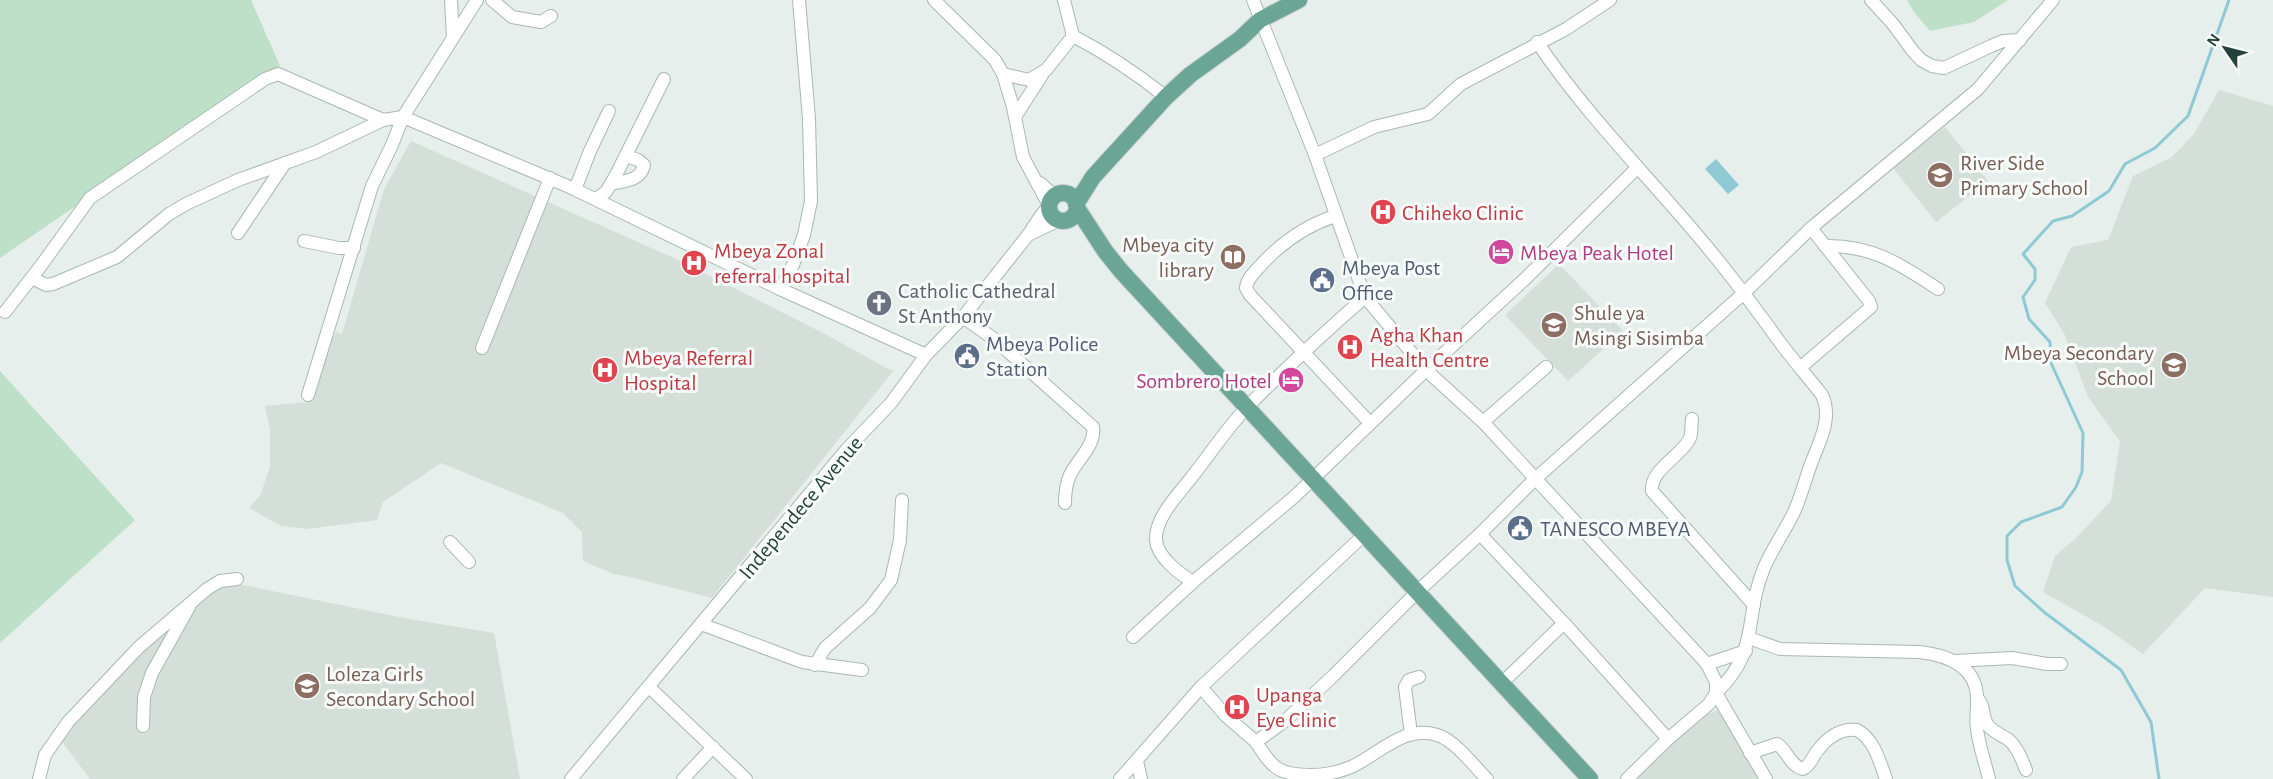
<svg xmlns="http://www.w3.org/2000/svg" width="2273" height="779" viewBox="0 0 2273 779" font-family="'Alegreya Sans',sans-serif">
  <style>
    .built { fill: #d4dfda }
    .green { fill: #bfe0c8 }
    .water { fill: #8ec9d4 }
    .lines { fill: none; stroke-linecap: round; stroke-linejoin: round }
    .stream { stroke: #8ec9d4; stroke-width: 3 }
    .minor-casing { stroke: #a8b8b2; stroke-width: 14 }
    .major-casing { stroke: #c2cac8; stroke-width: 18 }
    .minor { stroke: #fff; stroke-width: 12 }
    .major { stroke: #6aa596; stroke-width: 16 }
    .labels { text-anchor: middle; stroke-width: 6; stroke-linejoin: round; paint-order: stroke }
    .education-label { font-size: 22px; fill: #785e54; stroke: #f7fbf9; text-anchor: start }
    .health-label { font-size: 22px; fill: #be3a42; stroke: #f7fbf9; text-anchor: start }
    .hotel-label { font-size: 22px; fill: #b23c85; stroke: #f7fbf9; text-anchor: start }
    .service-label { font-size: 22px; fill: #4e5e75; stroke: #f7fbf9; text-anchor: start }
    .worship-label { font-size: 22px; fill: #5b616d; stroke: #f7fbf9; text-anchor: start }
    .street-label { font-size: 22px; fill: #24423a; stroke: #f7fbf9 }
  </style>
  <rect width="100%" height="100%" fill="#e6efeb"/>
  <!-- built -->
  <g class="built">
    <polygon points="2219,90 2273,106 2273,597 2205,588 2143,654 2103,626 2043,592 2055,556 2076,538 2111,501 2120,441 2088,397 2064,333 2045,303 2071,247 2108,240 2133,176 2172,157 2194,134"/>
    <polygon points="1945,127 1988,181 1936,222 1893,168"/>
    <polygon points="411,141 674,258 825,334 888,369 894,370 712,598 630,577 614,574 583,561 582,532 563,513 441,463 383,502 377,520 307,529 281,526 249,508 260,496 270,467 270,430 265,406 310,402 326,349 336,332 342,334 384,189"/>
    <polygon points="1559,264 1623,331 1568,381 1505,315"/>
    <polygon points="214,579 409,619 494,633 520,779 90,779 60,739"/>
    <polygon points="1719,709 1765,779 1637,779 1639,764 1665,733"/>
  </g>
  <!-- green -->
  <g class="green">
    <polygon points="0,0 251,0 280,66 0,258"/>
    <polygon points="1907,0 2008,0 1974,22 1930,31 1914,12"/>
    <polygon points="0,371 135,520 0,643"/>
  </g>
  <!-- water -->
  <polygon class="water" points="1716,159 1739,185 1728,194 1705,169"/>
  <g class="lines">
    <!-- stream -->
    <polyline class="stream" points="2159,779 2151,722 2121,670 2044,612 2015,586 2007,560 2007,536 2021,522 2062,507 2076,487 2082,472 2083,433 2051,363 2050,342 2029,319 2023,297 2035,280 2035,269 2023,254 2053,221 2072,216 2109,191 2125,164 2155,148 2188,116 2229,0"/>
    <defs>
      <g id="minor">
        <polyline points="451,0 453,38"/>
        <polyline points="477,0 403,117 572,188 780,289 926,355"/>
        <polyline points="492,0 512,17 541,22 551,16"/>
        <polyline points="934,0 995,60 1003,74 1013,107 1023,157 1045,198 1050,202"/>
        <polyline points="1253,0 1315,155 1365,297 1426,370 1483,422 1707,664 1716,682 1716,693 1709,704 1668,739 1627,779"/>
        <polyline points="1871,0 1893,24 1912,50 1921,60 1932,66 1944,68 1991,46 2003,41 2020,40"/>
        <path d="M1073 36C1106 53 1137 74 1166 97"/>
        <path d="M1537 42C1584 112 1644 172 1698 236 1727 270 1753 305 1779 341 1793 360 1808 377 1822 395 1833 419 1819 442 1811 464 1805 480 1801 497 1794 512 1785 531 1772 549 1764 568 1743 619 1761 650 1716 693L1766 779"/>
        <polyline points="1003,74 1029,80 1046,70 1073,36 1064,0"/>
        <polyline points="1015,117 1042,75"/>
        <polyline points="1315,155 1374,127 1428,114 1461,84 1566,29 1610,0"/>
        <polyline points="1040,183 1050,192 1059,194"/>
        <path d="M611 184C624 181 641 181 644 165L638 160 627 156"/>
        <polyline points="572,188 576,187 590,151 609,111"/>
        <polyline points="596,199 606,192 616,175 664,79"/>
        <path d="M1335 216C1305 226 1282 242 1261 265 1255 272 1247 278 1246 288L1250 295 1370 423"/>
        <polyline points="238,233 285,163"/>
        <polyline points="1028,235 1059,220"/>
        <polyline points="304,241 339,248 354,248"/>
        <path d="M1825 246C1872 245 1900 264 1938 289"/>
        <polyline points="32,278 46,285 53,284 117,257 169,214 186,204 238,180 316,152 383,120"/>
        <polyline points="780,289 793,265 804,235 811,201 809,119 799,0"/>
        <polyline points="5,312 40,267 90,198 265,79 278,74 383,120 403,117 392,145 372,186 308,395"/>
        <path d="M963 317 994 339 1093 427C1096 445 1077 460 1070 475 1066 484 1065 493 1065 503"/>
        <polyline points="482,348 550,178"/>
        <polyline points="1801,367 1871,307 1869,301 1811,228"/>
        <path d="M1692 419C1691 425 1692 433 1690 438 1682 456 1650 469 1652 491L1754 605"/>
        <polyline points="1483,422 1546,367"/>
        <polyline points="1480,534 1564,623 1668,739"/>
        <polyline points="450,542 469,562"/>
        <path d="M1193 582C1180 574 1157 557 1156 540 1155 517 1179 494 1191 478 1210 454 1227 428 1248 406 1285 369 1325 332 1365 297"/>
        <polyline points="701,624 802,662 862,670"/>
        <polyline points="1133,637 1193,582 1294,497 1426,370 1526,278 1636,169"/>
        <path d="M1749 638 1780 649 1919 652C1946 655 1975 665 1977 696 1978 707 1975 717 1977 729 1979 746 1985 762 1989 779"/>
        <polyline points="1954,661 2012,658 2047,664 2061,664"/>
        <polyline points="1707,664 1746,651"/>
        <polyline points="815,665 825,648 870,608 891,580 900,540 902,500"/>
        <polyline points="1502,683 1564,623"/>
        <polyline points="649,687 746,779"/>
        <polyline points="1201,687 1226,716 1256,742 1286,720 1333,676 1417,592 1480,534 1535,479 1745,292 1811,228 1978,89 2053,0"/>
        <path d="M1978 699C1985 706 1982 714 1986 722 1990 731 2002 735 2009 740 2017 747 2022 759 2026 770"/>
        <polyline points="143,726 144,697 152,673 189,607"/>
        <polyline points="1411,734 1405,687 1409,680 1419,677"/>
        <path d="M1256 742C1273 769 1279 775 1311 775 1325 775 1339 772 1351 767 1378 755 1407 722 1440 736 1457 743 1474 766 1487 779"/>
        <path d="M1750 753 1777 744C1787 750 1790 766 1803 769 1811 765 1812 757 1818 750 1828 737 1841 728 1857 730 1874 739 1880 762 1886 779"/>
        <polyline points="1137,761 1141,779"/>
        <polyline points="39,779 45,755 68,722 139,647 207,589 220,581 237,579"/>
        <polyline points="571,779 847,449 891,403 926,355 963,317 1028,235 1042,214 1049,207"/>
        <polyline points="683,779 713,747"/>
        <polyline points="1120,779 1201,687 1364,535"/>
      </g>
      <g id="major">
        <circle cx="1063" cy="207" r="14"/>
        <polyline points="1076,204 1093,177 1166,97 1190,75 1240,39 1260,20 1299,0"/>
        <polyline points="1077,208 1105,251 1121,271 1590,779"/>
      </g>
    </defs>
    <!-- minor casing -->
    <use href="#minor" class="minor-casing"/>
    <!-- major casing -->
    <use href="#major" class="major-casing"/>
    <!-- minor -->
    <use href="#minor" class="minor"/>
    <!-- major -->
    <use href="#major" class="major"/>
  </g>
  <!-- icons -->
  <defs>
    <symbol id="school-disc" viewBox="-11 -11 22 22"><circle r="9.5" fill="#8d6e63" stroke="#f7fbf9"/><path d="M0-5L7-2L0 1L-7-2ZM-4 1L0 2.5L4 1V4Q0 6-4 4Z" fill="#fff"/></symbol>
    <symbol id="hospital-disc" viewBox="-11 -11 22 22"><circle r="9.5" fill="#e0444e" stroke="#f7fbf9"/><path d="M-5-5h3v3.5h4V-5h3V5h-3V1.5h-4V5h-3Z" fill="#fff"/></symbol>
    <symbol id="hotel-disc" viewBox="-11 -11 22 22"><circle r="9.5" fill="#d1479c" stroke="#f7fbf9"/><path d="M-6-4.5h1.5V1H6V5H4.5V3h-9V5H-6ZM-4 0a1.8 1.8 0 1 1 3.6 0ZM.5 0V-2.5h3Q6-2.5 6 0Z" fill="#fff"/></symbol>
    <symbol id="library-disc" viewBox="-11 -11 22 22"><circle r="9.5" fill="#8d6e63" stroke="#f7fbf9"/><path d="M-6-4Q-3-5.5-.7-3.5V5Q-3 3-6 4ZM6-4Q3-5.5 .7-3.5V5Q3 3 6 4Z" fill="#fff"/></symbol>
    <symbol id="civic-disc" viewBox="-11 -11 22 22"><circle r="9.5" fill="#5c6f8a" stroke="#f7fbf9"/><path d="M-.6-6.5H3V-4.5H.6V-3L4-1V1h2V6H-6V1h2V-1L-.6-3ZM-1.2 2.5V6h2.4V2.5Z" fill="#fff"/></symbol>
    <symbol id="church-disc" viewBox="-11 -11 22 22"><circle r="9.5" fill="#6b7280" stroke="#f7fbf9"/><path d="M-1.2-6h2.4v3.5h3.3v2.4h-3.3V6h-2.4V-.1h-3.3v-2.4h3.3Z" fill="#fff"/></symbol>
  </defs>
  <g fill-rule="evenodd">
    <use href="#school-disc" x="1925" y="160" width="30" height="30"/>
    <use href="#hospital-disc" x="1368" y="197" width="30" height="30"/>
    <use href="#hotel-disc" x="1486" y="237" width="30" height="30"/>
    <use href="#library-disc" x="1218" y="242" width="30" height="30"/>
    <use href="#hospital-disc" x="679" y="248" width="30" height="30"/>
    <use href="#civic-disc" x="1307" y="265" width="30" height="30"/>
    <use href="#church-disc" x="864" y="288" width="30" height="30"/>
    <use href="#school-disc" x="1539" y="310" width="30" height="30"/>
    <use href="#hospital-disc" x="1335" y="332" width="30" height="30"/>
    <use href="#civic-disc" x="952" y="341" width="30" height="30"/>
    <use href="#school-disc" x="2159" y="350" width="30" height="30"/>
    <use href="#hospital-disc" x="590" y="355" width="30" height="30"/>
    <use href="#hotel-disc" x="1276" y="365" width="30" height="30"/>
    <use href="#civic-disc" x="1505" y="513" width="30" height="30"/>
    <use href="#school-disc" x="292" y="671" width="30" height="30"/>
    <use href="#hospital-disc" x="1222" y="692" width="30" height="30"/>
  </g>
  <g class="labels">
    <!-- education labels -->
    <g class="education-label">
      <text x="1960" y="170">River Side<tspan x="1960" dy="25">Primary School</tspan></text>
      <text x="1214" y="252" text-anchor="end">Mbeya city<tspan x="1214" dy="25">library</tspan></text>
      <text x="1574" y="320">Shule ya<tspan x="1574" dy="25">Msingi Sisimba</tspan></text>
      <text x="2154" y="360" text-anchor="end">Mbeya Secondary<tspan x="2154" dy="25">School</tspan></text>
      <text x="326" y="681">Loleza Girls<tspan x="326" dy="25">Secondary School</tspan></text>
    </g>
    <!-- health labels -->
    <g class="health-label">
      <text x="1402" y="220">Chiheko Clinic</text>
      <text x="714" y="258">Mbeya Zonal<tspan x="714" dy="25">referral hospital</tspan></text>
      <text x="1370" y="342">Agha Khan<tspan x="1370" dy="25">Health Centre</tspan></text>
      <text x="624" y="365">Mbeya Referral<tspan x="624" dy="25">Hospital</tspan></text>
      <text x="1256" y="702">Upanga<tspan x="1256" dy="25">Eye Clinic</tspan></text>
    </g>
    <!-- hotel labels -->
    <g class="hotel-label">
      <text x="1520" y="260">Mbeya Peak Hotel</text>
      <text x="1272" y="388" text-anchor="end">Sombrero Hotel</text>
    </g>
    <!-- service labels -->
    <g class="service-label">
      <text x="1342" y="275">Mbeya Post<tspan x="1342" dy="25">Office</tspan></text>
      <text x="986" y="351">Mbeya Police<tspan x="986" dy="25">Station</tspan></text>
      <text x="1540" y="536">TANESCO MBEYA</text>
    </g>
    <!-- worship labels -->
    <g class="worship-label">
      <text x="898" y="298">Catholic Cathedral<tspan x="898" dy="25">St Anthony</tspan></text>
    </g>
    <!-- street labels -->
    <g class="street-label">
      <text transform="translate(800 507) rotate(-50)" y="8">Independece Avenue</text>
    </g>
  </g>
  <!-- north arrow -->
  <g transform="translate(2225 48) rotate(305)" stroke="#f7fbf9" stroke-width="4.5" paint-order="stroke">
  <path d="M0-4.5L10 22L0 15L-10 22Z" fill="#24423a"/>
  <text y="-9" font-size="16" font-weight="bold" text-anchor="middle" fill="#24423a">N</text>
  </g>
</svg>
